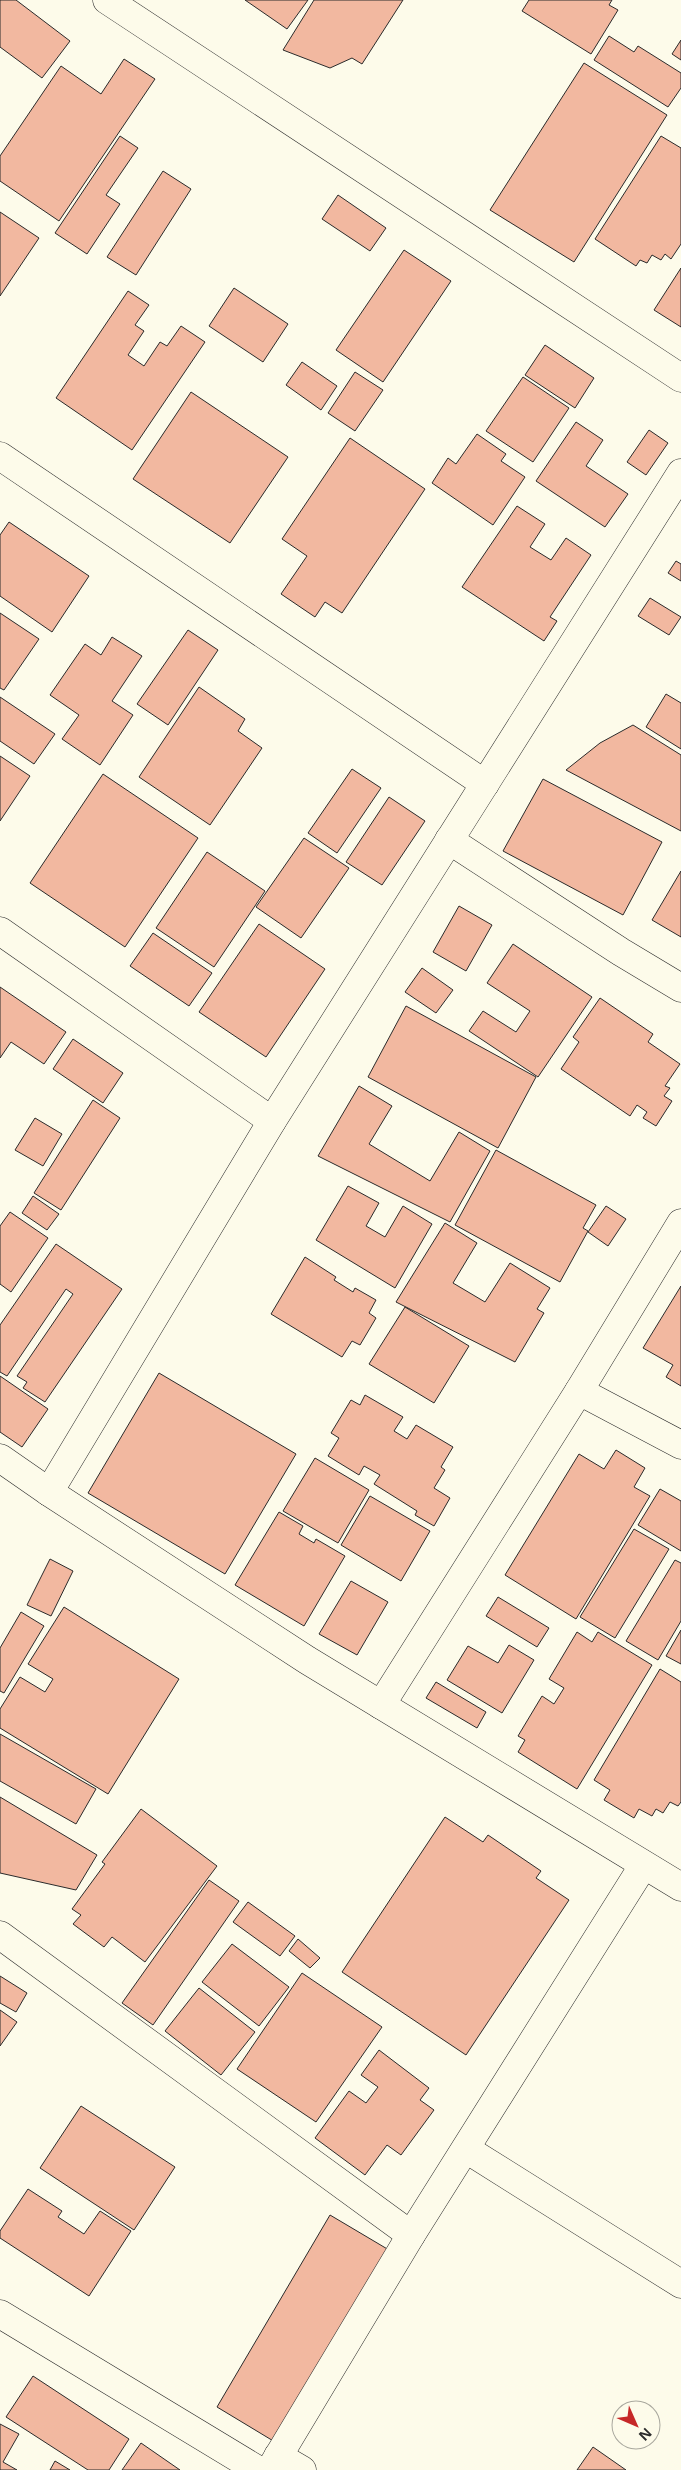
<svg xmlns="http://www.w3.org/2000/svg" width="681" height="2470" viewBox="0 0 681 2470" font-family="'Noto Sans',sans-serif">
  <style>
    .building { fill: #f2b8a0; stroke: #2b2b2b }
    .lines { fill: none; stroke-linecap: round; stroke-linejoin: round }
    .minor-casing { stroke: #2b2b2b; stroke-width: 29 }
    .minor { stroke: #fdfbea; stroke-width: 28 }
  </style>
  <rect width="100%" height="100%" fill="#fdfbea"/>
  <!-- building -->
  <g class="building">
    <polygon points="0,0 16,0 70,41 42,78 0,47"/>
    <polygon points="245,0 308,0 287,29"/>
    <polygon points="314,0 403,0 362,64 352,58 330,68 283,50"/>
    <polygon points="529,0 612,0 609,5 618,10 591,54 522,11"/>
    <polygon points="609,36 634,52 638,46 681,73 681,88 668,107 594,60"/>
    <polygon points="681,40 681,60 672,54"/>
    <polygon points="124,59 155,79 59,221 0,181 0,156 61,66 101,94"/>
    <polygon points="584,63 667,115 574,262 490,210"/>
    <polygon points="120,136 138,148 106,195 120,204 87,254 55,233"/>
    <polygon points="661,136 681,148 681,244 671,259 665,254 661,260 652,255 647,263 640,260 636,266 595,239"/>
    <polygon points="163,171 191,189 136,275 107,257"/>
    <polygon points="338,195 386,228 370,251 322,219"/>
    <polygon points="0,212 39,238 0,296"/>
    <polygon points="404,250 451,281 383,382 336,350"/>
    <polygon points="681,268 681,327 654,310"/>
    <polygon points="234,288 288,324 263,362 209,326"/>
    <polygon points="128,291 149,305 135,325 144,331 128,355 144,366 160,342 167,346 181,326 205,342 132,450 56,398"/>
    <polygon points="545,345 594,378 575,408 525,375"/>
    <polygon points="302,362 337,386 321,410 286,385"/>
    <polygon points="355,372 383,390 355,431 328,413"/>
    <polygon points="523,377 569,408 533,462 486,431"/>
    <polygon points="191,392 288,457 230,543 133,479"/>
    <polygon points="576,422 603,440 586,466 628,494 605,527 536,481"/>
    <polygon points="649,430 668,443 646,475 627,462"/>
    <polygon points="477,434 506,454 501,461 525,477 493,525 432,483 448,458 456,464"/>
    <polygon points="350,438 425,489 342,613 325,602 315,617 281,594 307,556 282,539"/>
    <polygon points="517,506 545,524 530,547 551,560 566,538 591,555 550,617 557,621 544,641 462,587"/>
    <polygon points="9,522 89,576 52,632 0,596 0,535"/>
    <polygon points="676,561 681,564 681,581 668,573"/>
    <polygon points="650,598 681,617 669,635 638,616"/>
    <polygon points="0,613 39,639 4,690 0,688"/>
    <polygon points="188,630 218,650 168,725 137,704"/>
    <polygon points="112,637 142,656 112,701 133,715 100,765 62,739 79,715 50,695 85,644 101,655"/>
    <polygon points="199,687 245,719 238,731 262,748 210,825 139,777"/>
    <polygon points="666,694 681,703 681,749 646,727"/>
    <polygon points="0,697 55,734 34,764 0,741"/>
    <polygon points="633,725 681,755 681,831 566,770 600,743"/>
    <polygon points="0,756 30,776 0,821"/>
    <polygon points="352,769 381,788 337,853 308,833"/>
    <polygon points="103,774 198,838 125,947 30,883"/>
    <polygon points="543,779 662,842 623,915 503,851"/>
    <polygon points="389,797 425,821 382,885 346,862"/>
    <polygon points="304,838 349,868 301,938 256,907"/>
    <polygon points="207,852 265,891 214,967 156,928"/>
    <polygon points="681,871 681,937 652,920"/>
    <polygon points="459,906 492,925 466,971 433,952"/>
    <polygon points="259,924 325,969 266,1057 199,1012"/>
    <polygon points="153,933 212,973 189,1006 130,966"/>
    <polygon points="513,944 592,997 538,1077 469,1031 483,1011 516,1032 530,1011 487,983"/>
    <polygon points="422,968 453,990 436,1013 405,992"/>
    <polygon points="0,987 66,1032 44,1064 11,1042 0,1058"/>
    <polygon points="600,998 653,1034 648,1042 680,1064 665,1086 670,1088 664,1096 672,1101 656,1126 643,1118 647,1112 637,1105 630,1116 561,1069 579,1042 573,1037"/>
    <polygon points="406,1006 536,1077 498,1148 368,1077"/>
    <polygon points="73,1039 123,1073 103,1103 53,1069"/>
    <polygon points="359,1086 392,1106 369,1144 430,1181 459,1132 490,1151 450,1222 318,1156"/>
    <polygon points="93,1100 120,1118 61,1210 34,1193"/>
    <polygon points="35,1118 62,1134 43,1166 15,1150"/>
    <polygon points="496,1150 596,1205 583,1228 588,1231 560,1282 455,1225"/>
    <polygon points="348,1186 379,1203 366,1226 385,1237 403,1206 432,1224 395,1288 316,1240"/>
    <polygon points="33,1196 59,1214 47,1230 22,1213"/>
    <polygon points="606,1206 626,1219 608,1246 588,1232"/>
    <polygon points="10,1212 48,1238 11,1292 0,1284 0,1226"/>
    <polygon points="445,1223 477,1243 453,1283 485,1302 510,1263 550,1288 537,1309 544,1313 515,1362 396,1302"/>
    <polygon points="56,1244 122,1289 45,1402 23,1388 27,1382 17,1376 73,1294 66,1289 7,1376 0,1372 0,1325"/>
    <polygon points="305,1257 336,1277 334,1280 353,1292 355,1288 376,1300 369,1313 376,1318 360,1345 352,1341 342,1357 271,1314"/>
    <polygon points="681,1286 681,1386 666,1377 673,1365 643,1348"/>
    <polygon points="405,1307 469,1346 434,1403 369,1364"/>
    <polygon points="159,1373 296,1454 225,1574 88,1493"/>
    <polygon points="0,1376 48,1409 22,1447 0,1432"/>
    <polygon points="365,1395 403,1417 394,1431 407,1439 416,1425 453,1447 441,1467 445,1470 434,1488 450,1498 434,1526 415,1515 417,1511 374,1484 380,1475 364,1466 359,1475 328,1456 339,1438 331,1433 351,1400 360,1405"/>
    <polygon points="616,1450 645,1468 634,1487 650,1496 576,1619 505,1575 579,1454 604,1469"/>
    <polygon points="315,1458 369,1490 338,1543 283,1511"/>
    <polygon points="660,1489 681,1501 681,1551 638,1525"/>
    <polygon points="370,1496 430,1531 401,1581 341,1545"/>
    <polygon points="279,1512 303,1526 299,1534 314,1543 316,1539 345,1556 304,1626 235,1585"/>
    <polygon points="634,1529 669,1549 615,1638 580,1617"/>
    <polygon points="50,1559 73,1571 51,1616 27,1605"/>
    <polygon points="675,1560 681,1563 681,1621 658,1660 626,1641"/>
    <polygon points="351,1581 388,1602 357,1655 319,1634"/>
    <polygon points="498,1597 549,1628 537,1647 486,1616"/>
    <polygon points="64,1607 179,1679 108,1794 0,1728 0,1709 20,1677 45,1692 53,1679 28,1664"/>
    <polygon points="21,1612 44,1626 4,1693 0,1691 0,1648"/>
    <polygon points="681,1630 681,1664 666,1656"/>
    <polygon points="577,1632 592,1642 598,1632 652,1665 577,1789 518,1752 525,1740 518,1736 542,1696 554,1704 564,1688 549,1679"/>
    <polygon points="509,1645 534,1660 502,1713 447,1680 468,1646 498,1663"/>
    <polygon points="660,1669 681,1682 681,1802 678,1806 670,1802 663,1813 656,1809 652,1816 639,1809 634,1818 604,1800 610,1790 594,1780"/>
    <polygon points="436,1682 486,1712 477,1728 426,1698"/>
    <polygon points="0,1734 96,1789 76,1824 0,1781"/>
    <polygon points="0,1797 97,1855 76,1890 0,1873"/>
    <polygon points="141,1809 217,1866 145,1962 112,1937 104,1947 73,1924 81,1915 72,1909 105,1864 102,1862"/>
    <polygon points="445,1817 483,1842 488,1835 541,1871 536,1878 569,1900 466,2055 342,1972"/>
    <polygon points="209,1880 239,1901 153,2025 122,2003"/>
    <polygon points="248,1902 295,1936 280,1956 233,1922"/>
    <polygon points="298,1939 320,1958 310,1968 289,1951"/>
    <polygon points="232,1944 289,1987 259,2026 202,1982"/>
    <polygon points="302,1973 382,2027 316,2122 237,2069"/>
    <polygon points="0,1976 27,1993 16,2012 0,2003"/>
    <polygon points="199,1988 255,2032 221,2075 165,2031"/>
    <polygon points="0,2010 17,2022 0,2046"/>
    <polygon points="379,2050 429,2088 420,2100 434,2110 401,2155 387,2145 365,2175 315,2138 349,2091 366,2103 378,2087 361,2075"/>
    <polygon points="81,2106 175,2167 134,2230 40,2168"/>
    <polygon points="28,2189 62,2211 58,2217 84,2234 100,2211 131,2231 89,2296 0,2238 0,2231"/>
    <polygon points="330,2215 389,2250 275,2442 217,2407"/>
    <polygon points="33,2376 129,2439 109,2470 88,2470 6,2417"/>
    <polygon points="0,2424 19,2434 3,2462 17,2470 0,2470"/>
    <polygon points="141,2443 180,2470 122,2470"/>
    <polygon points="593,2447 626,2470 577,2470"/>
    <polygon points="55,2461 70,2470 50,2470"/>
  </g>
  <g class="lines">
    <defs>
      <g id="minor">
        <polyline points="107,0 681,378"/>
        <polyline points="0,456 485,784"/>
        <polyline points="449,840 621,952 681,988"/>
        <polyline points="0,931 272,1121"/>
        <polyline points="579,1391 681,1445"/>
        <polyline points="0,1458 49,1492 307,1660 681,1887"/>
        <polyline points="49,1492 272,1121 681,473"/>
        <polyline points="381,1705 579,1391 681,1223"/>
        <polyline points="0,1935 411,2235"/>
        <polyline points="466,2149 681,2284"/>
        <polyline points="0,2314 258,2470"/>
        <polyline points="278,2456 302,2470"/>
        <polyline points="270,2470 411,2235 643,1866"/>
      </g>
    </defs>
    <!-- minor casing -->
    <use href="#minor" class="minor-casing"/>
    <!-- minor -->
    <use href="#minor" class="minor"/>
  </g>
  <!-- north arrow -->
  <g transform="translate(636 2425) rotate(135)"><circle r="24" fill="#fdfbea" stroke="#a9a89e"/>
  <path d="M0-4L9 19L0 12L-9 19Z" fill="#c62828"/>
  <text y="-8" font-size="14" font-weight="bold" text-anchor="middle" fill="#2b2b2b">N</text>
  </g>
</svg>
